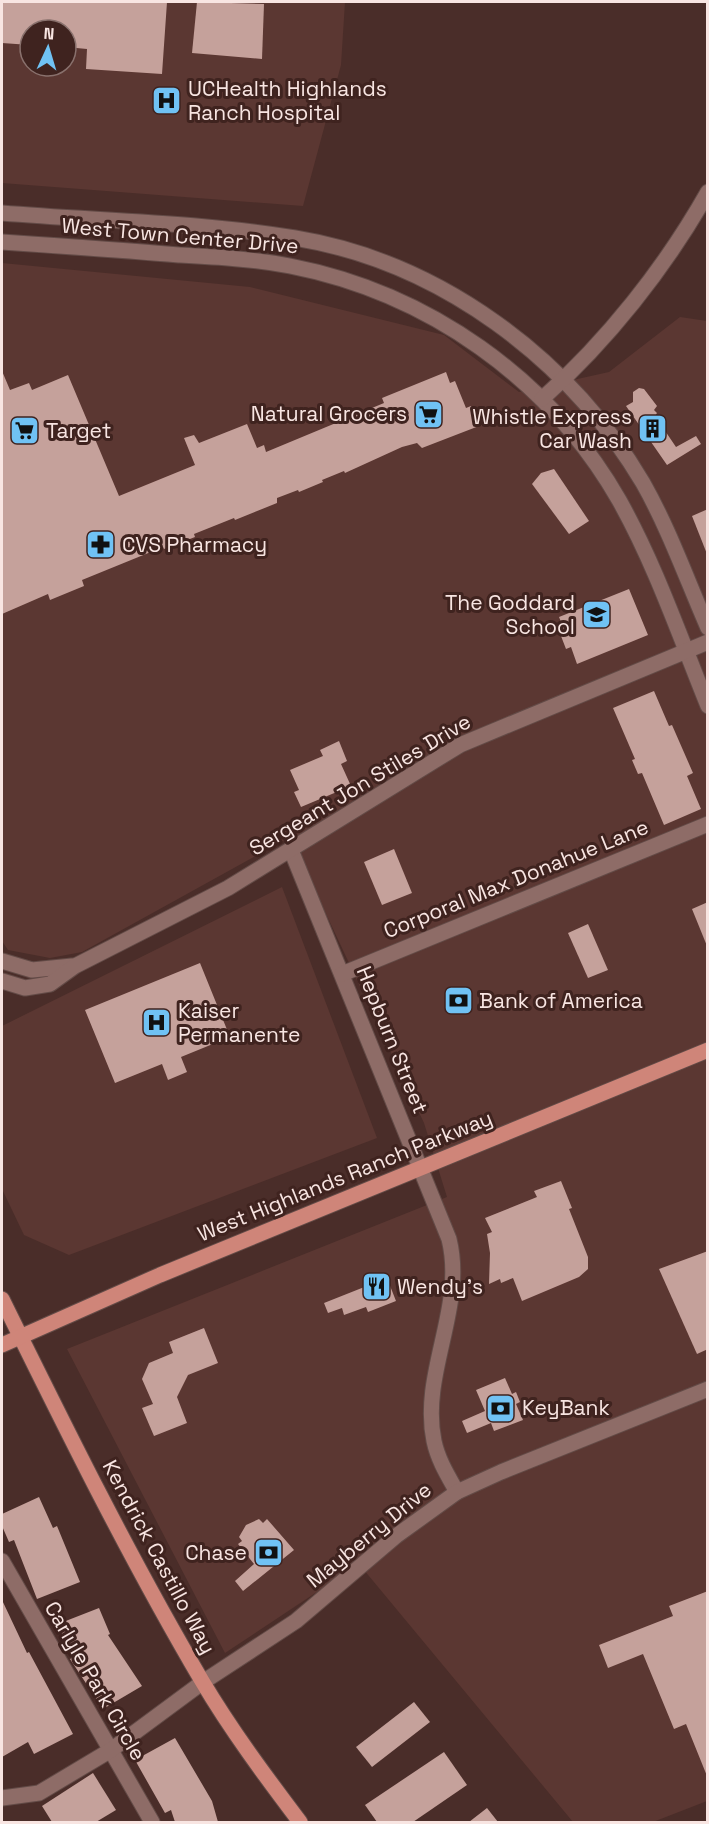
<svg xmlns="http://www.w3.org/2000/svg" width="709" height="1824" viewBox="0 0 709 1824" font-family="'Space Grotesk',sans-serif">
  <style>
    .built { fill: #5b3732; fill-rule: evenodd }
    .building { fill: #c5a19b }
    .lines { fill: none; stroke-linecap: round; stroke-linejoin: round }
    .minor-casing { stroke: #634b47; stroke-width: 17 }
    .major-casing { stroke: #634b47; stroke-width: 17 }
    .minor { stroke: #8e6c67; stroke-width: 15 }
    .major { stroke: #cf8579; stroke-width: 15 }
    .labels { text-anchor: middle; stroke-width: 6; stroke-linejoin: round; paint-order: stroke }
    .poi-label { font-size: 21px; fill: #f8e5e2; stroke: #3f231f; text-anchor: start }
    .street-label { font-size: 21px; fill: #f8e5e2; stroke: #3f231f }
  </style>
  <rect width="100%" height="100%" fill="#4a2d29"/>
  <!-- built -->
  <g class="built">
    <path d="M2 2H345L341 65 303 206 2 183ZM30 30H66V66H30Z"/>
    <polygon points="2,263 250,287 444,335 519,392 609,372 680,317 707,321 707,1801 653,1822 573,1822 359,1564 225,1653 67,1349 447,1197 424,1123 290,837 82,952 50,958 8,950 2,941"/>
    <polygon points="282,887 377,1138 69,1255 24,1235 2,1189 2,1026"/>
  </g>
  <!-- building -->
  <g class="building">
    <polygon points="2,2 167,2 162,74 86,69 87,49 66,47 66,30 30,30 30,45 2,43"/>
    <polygon points="197,2 264,4 262,59 192,53"/>
    <polygon points="2,371 10,390 29,383 32,390 68,375 119,496 195,465 184,438 194,435 199,443 247,424 257,448 264,445 266,452 384,403 382,398 446,372 450,383 455,381 466,408 471,406 479,426 422,448 417,443 402,447 345,473 344,471 322,480 323,482 299,492 298,490 277,498 277,503 235,520 234,518 194,534 195,537 164,549 163,547 82,580 84,586 50,600 48,594 2,614"/>
    <polygon points="639,388 644,389 657,406 654,410 657,413 655,416 676,447 696,436 701,444 667,465 626,406 633,402 633,392"/>
    <polygon points="554,469 589,521 569,534 532,484 541,473"/>
    <polygon points="708,509 708,553 707,554 692,516"/>
    <polygon points="629,589 648,635 577,664 571,647 566,649 561,636 566,634 559,617"/>
    <polygon points="654,691 669,726 672,725 693,773 687,776 701,809 664,825 642,773 638,774 632,760 635,759 613,708"/>
    <polygon points="339,741 347,761 341,764 351,786 301,807 294,792 299,790 290,770 323,756 320,750"/>
    <polygon points="394,849 412,893 382,905 364,862"/>
    <polygon points="708,902 708,946 707,946 692,909"/>
    <polygon points="588,924 608,970 588,978 568,933"/>
    <polygon points="200,963 230,1037 181,1057 187,1072 168,1080 162,1064 115,1083 85,1010"/>
    <polygon points="561,1181 572,1208 569,1209 588,1257 588,1269 579,1277 522,1301 513,1278 501,1283 500,1279 489,1284 490,1253 487,1234 492,1232 485,1218 537,1197 534,1191"/>
    <polygon points="708,1251 708,1349 697,1354 659,1269"/>
    <polygon points="387,1278 396,1301 368,1312 366,1307 344,1315 342,1308 328,1313 324,1303"/>
    <polygon points="204,1328 218,1363 188,1375 177,1397 187,1423 154,1436 142,1408 153,1404 142,1379 149,1363 173,1353 169,1342"/>
    <polygon points="505,1378 512,1394 516,1392 520,1402 516,1404 523,1420 494,1431 491,1423 467,1433 462,1421 485,1411 476,1390"/>
    <polygon points="39,1497 53,1528 57,1526 80,1582 37,1599 14,1540 9,1542 2,1526 2,1514"/>
    <polygon points="259,1519 263,1523 267,1519 294,1550 243,1591 235,1581 254,1564 238,1544 242,1541 239,1537 246,1525"/>
    <polygon points="708,1591 708,1776 707,1776 686,1724 674,1729 643,1654 608,1668 599,1645 673,1616 669,1606"/>
    <polygon points="2,1600 27,1653 29,1652 73,1734 34,1754 28,1742 2,1757"/>
    <polygon points="99,1608 110,1634 108,1635 142,1686 103,1709 70,1659 72,1658 58,1624"/>
    <polygon points="414,1702 430,1722 372,1767 356,1747"/>
    <polygon points="175,1738 212,1801 218,1822 175,1822 171,1810 165,1813 135,1760"/>
    <polygon points="444,1752 467,1785 413,1822 377,1822 365,1805"/>
    <polygon points="93,1773 116,1810 96,1822 52,1822 42,1806"/>
    <polygon points="487,1808 498,1822 469,1822"/>
  </g>
  <g class="lines">
    <defs>
      <g id="minor">
        <path d="M2 213C99 221 199 222 295 238 440 262 569 358 643 483 669 529 687 580 708 628"/>
        <path d="M2 242C61 246 120 250 179 255 216 257 254 259 290 266 428 293 549 378 619 500 655 564 680 637 708 706"/>
        <path d="M542 399C607 341 665 268 708 192"/>
        <path d="M291 850 449 1239C466 1308 420 1373 434 1441 438 1460 448 1476 457 1492"/>
        <polyline points="2,961 32,970 72,966"/>
        <polyline points="342,974 708,824"/>
        <polyline points="2,981 25,988 50,984 75,966 228,888 460,745 708,642"/>
        <polyline points="2,1561 152,1822"/>
        <polyline points="2,1798 39,1793 111,1750 203,1682 296,1621 396,1536 457,1492 501,1472 708,1389"/>
      </g>
      <g id="major">
        <path d="M2 1299C65 1427 129 1557 202 1681 231 1730 266 1777 300 1822"/>
        <polyline points="2,1345 160,1275 708,1050"/>
      </g>
    </defs>
    <!-- minor casing -->
    <use href="#minor" class="minor-casing"/>
    <!-- major casing -->
    <use href="#major" class="major-casing"/>
    <!-- minor -->
    <use href="#minor" class="minor"/>
    <!-- major -->
    <use href="#major" class="major"/>
  </g>
  <!-- icons -->
  <defs>
    <symbol id="hospital-square" viewBox="-11 -11 22 22"><rect x="-9" y="-9" width="18" height="18" rx="4" fill="#70c2f4" stroke="#3f231f"/><path d="M-5-5h3v3.5h4V-5h3V5h-3V1.5h-4V5h-3Z" fill="#111"/></symbol>
    <symbol id="supermarket-square" viewBox="-11 -11 22 22"><rect x="-9" y="-9" width="18" height="18" rx="4" fill="#70c2f4" stroke="#3f231f"/><path d="M-6-5.5h2.5l.6 2H6L4.5 2H-2.5L-4.4-4H-6ZM-1.5 3.2a1.3 1.3 0 1 0 .1 0ZM3 3.2a1.3 1.3 0 1 0 .1 0Z" fill="#111"/></symbol>
    <symbol id="building-square" viewBox="-11 -11 22 22"><rect x="-9" y="-9" width="18" height="18" rx="4" fill="#70c2f4" stroke="#3f231f"/><path d="M-4-6H4V6H1V3H-1V6H-4ZM-2.5-4.3h1.7v1.8h-1.7ZM.8-4.3h1.7v1.8H.8ZM-2.5-1h1.7V.8h-1.7ZM.8-1h1.7V.8H.8Z" fill="#111"/></symbol>
    <symbol id="pharmacy-square" viewBox="-11 -11 22 22"><rect x="-9" y="-9" width="18" height="18" rx="4" fill="#70c2f4" stroke="#3f231f"/><path d="M-2-6h4v4h4v4h-4v4h-4v-4h-4v-4h4Z" fill="#111"/></symbol>
    <symbol id="school-square" viewBox="-11 -11 22 22"><rect x="-9" y="-9" width="18" height="18" rx="4" fill="#70c2f4" stroke="#3f231f"/><path d="M0-5L7-2L0 1L-7-2ZM-4 1L0 2.5L4 1V4Q0 6-4 4Z" fill="#111"/></symbol>
    <symbol id="bank-square" viewBox="-11 -11 22 22"><rect x="-9" y="-9" width="18" height="18" rx="4" fill="#70c2f4" stroke="#3f231f"/><path d="M-6-4H6V4H-6ZM0-2.3a2.3 2.3 0 1 0 0 4.6a2.3 2.3 0 1 0 0-4.6Z" fill="#111"/></symbol>
    <symbol id="restaurant-square" viewBox="-11 -11 22 22"><rect x="-9" y="-9" width="18" height="18" rx="4" fill="#70c2f4" stroke="#3f231f"/><path d="M-5-6h1v4h1v-4h1v4h1v-4h1v5L-1.5 .5V6h-2V.5L-5-1ZM5-6V6H3V1.5H1.5Q1.5-4 5-6Z" fill="#111"/></symbol>
  </defs>
  <g fill-rule="evenodd">
    <use href="#hospital-square" x="150" y="84" width="33" height="33"/>
    <use href="#supermarket-square" x="412" y="398" width="33" height="33"/>
    <use href="#building-square" x="636" y="412" width="33" height="33"/>
    <use href="#supermarket-square" x="8" y="414" width="33" height="33"/>
    <use href="#pharmacy-square" x="84" y="528" width="33" height="33"/>
    <use href="#school-square" x="580" y="598" width="33" height="33"/>
    <use href="#bank-square" x="442" y="984" width="33" height="33"/>
    <use href="#hospital-square" x="140" y="1006" width="33" height="33"/>
    <use href="#restaurant-square" x="360" y="1270" width="33" height="33"/>
    <use href="#bank-square" x="484" y="1392" width="33" height="33"/>
    <use href="#bank-square" x="252" y="1536" width="33" height="33"/>
  </g>
  <g class="labels">
    <!-- poi labels -->
    <g class="poi-label">
      <text x="188" y="96">UCHealth Highlands<tspan x="188" dy="24">Ranch Hospital</tspan></text>
      <text x="407" y="421" text-anchor="end">Natural Grocers</text>
      <text x="632" y="424" text-anchor="end">Whistle Express<tspan x="632" dy="24">Car Wash</tspan></text>
      <text x="46" y="438">Target</text>
      <text x="122" y="552">CVS Pharmacy</text>
      <text x="575" y="610" text-anchor="end">The Goddard<tspan x="575" dy="24">School</tspan></text>
      <text x="479" y="1008">Bank of America</text>
      <text x="178" y="1018">Kaiser<tspan x="178" dy="24">Permanente</tspan></text>
      <text x="397" y="1294">Wendy's</text>
      <text x="522" y="1415">KeyBank</text>
      <text x="247" y="1560" text-anchor="end">Chase</text>
    </g>
    <!-- street labels -->
    <g class="street-label">
      <text transform="translate(180 236) rotate(5)" y="7">West Town Center Drive</text>
      <text transform="translate(360 785) rotate(-31)" y="7">Sergeant Jon Stiles Drive</text>
      <text transform="translate(516 879) rotate(-22)" y="7">Corporal Max Donahue Lane</text>
      <text transform="translate(392 1040) rotate(68)" y="7">Hepburn Street</text>
      <text transform="translate(345 1176) rotate(-22)" y="7">West Highlands Ranch Parkway</text>
      <text transform="translate(369 1535) rotate(-39)" y="7">Mayberry Drive</text>
      <text transform="translate(159 1557) rotate(62)" y="7">Kendrick Castillo Way</text>
      <text transform="translate(95 1681) rotate(60)" y="7">Carlyle Park Circle</text>
    </g>
  </g>
  <!-- border -->
  <rect width="709" height="1824" fill="none" stroke="#f8e5e2" stroke-width="6"/>
  <!-- north arrow -->
  <g transform="translate(48 48) rotate(4)"><circle r="28" fill="#3f231f" stroke="#89716d" stroke-width="1.5"/>
  <path d="M0-4.5L10 22L0 15L-10 22Z" fill="#70c2f4"/>
  <text y="-9" font-size="16" font-weight="bold" text-anchor="middle" fill="#f8e5e2">N</text>
  </g>
</svg>
